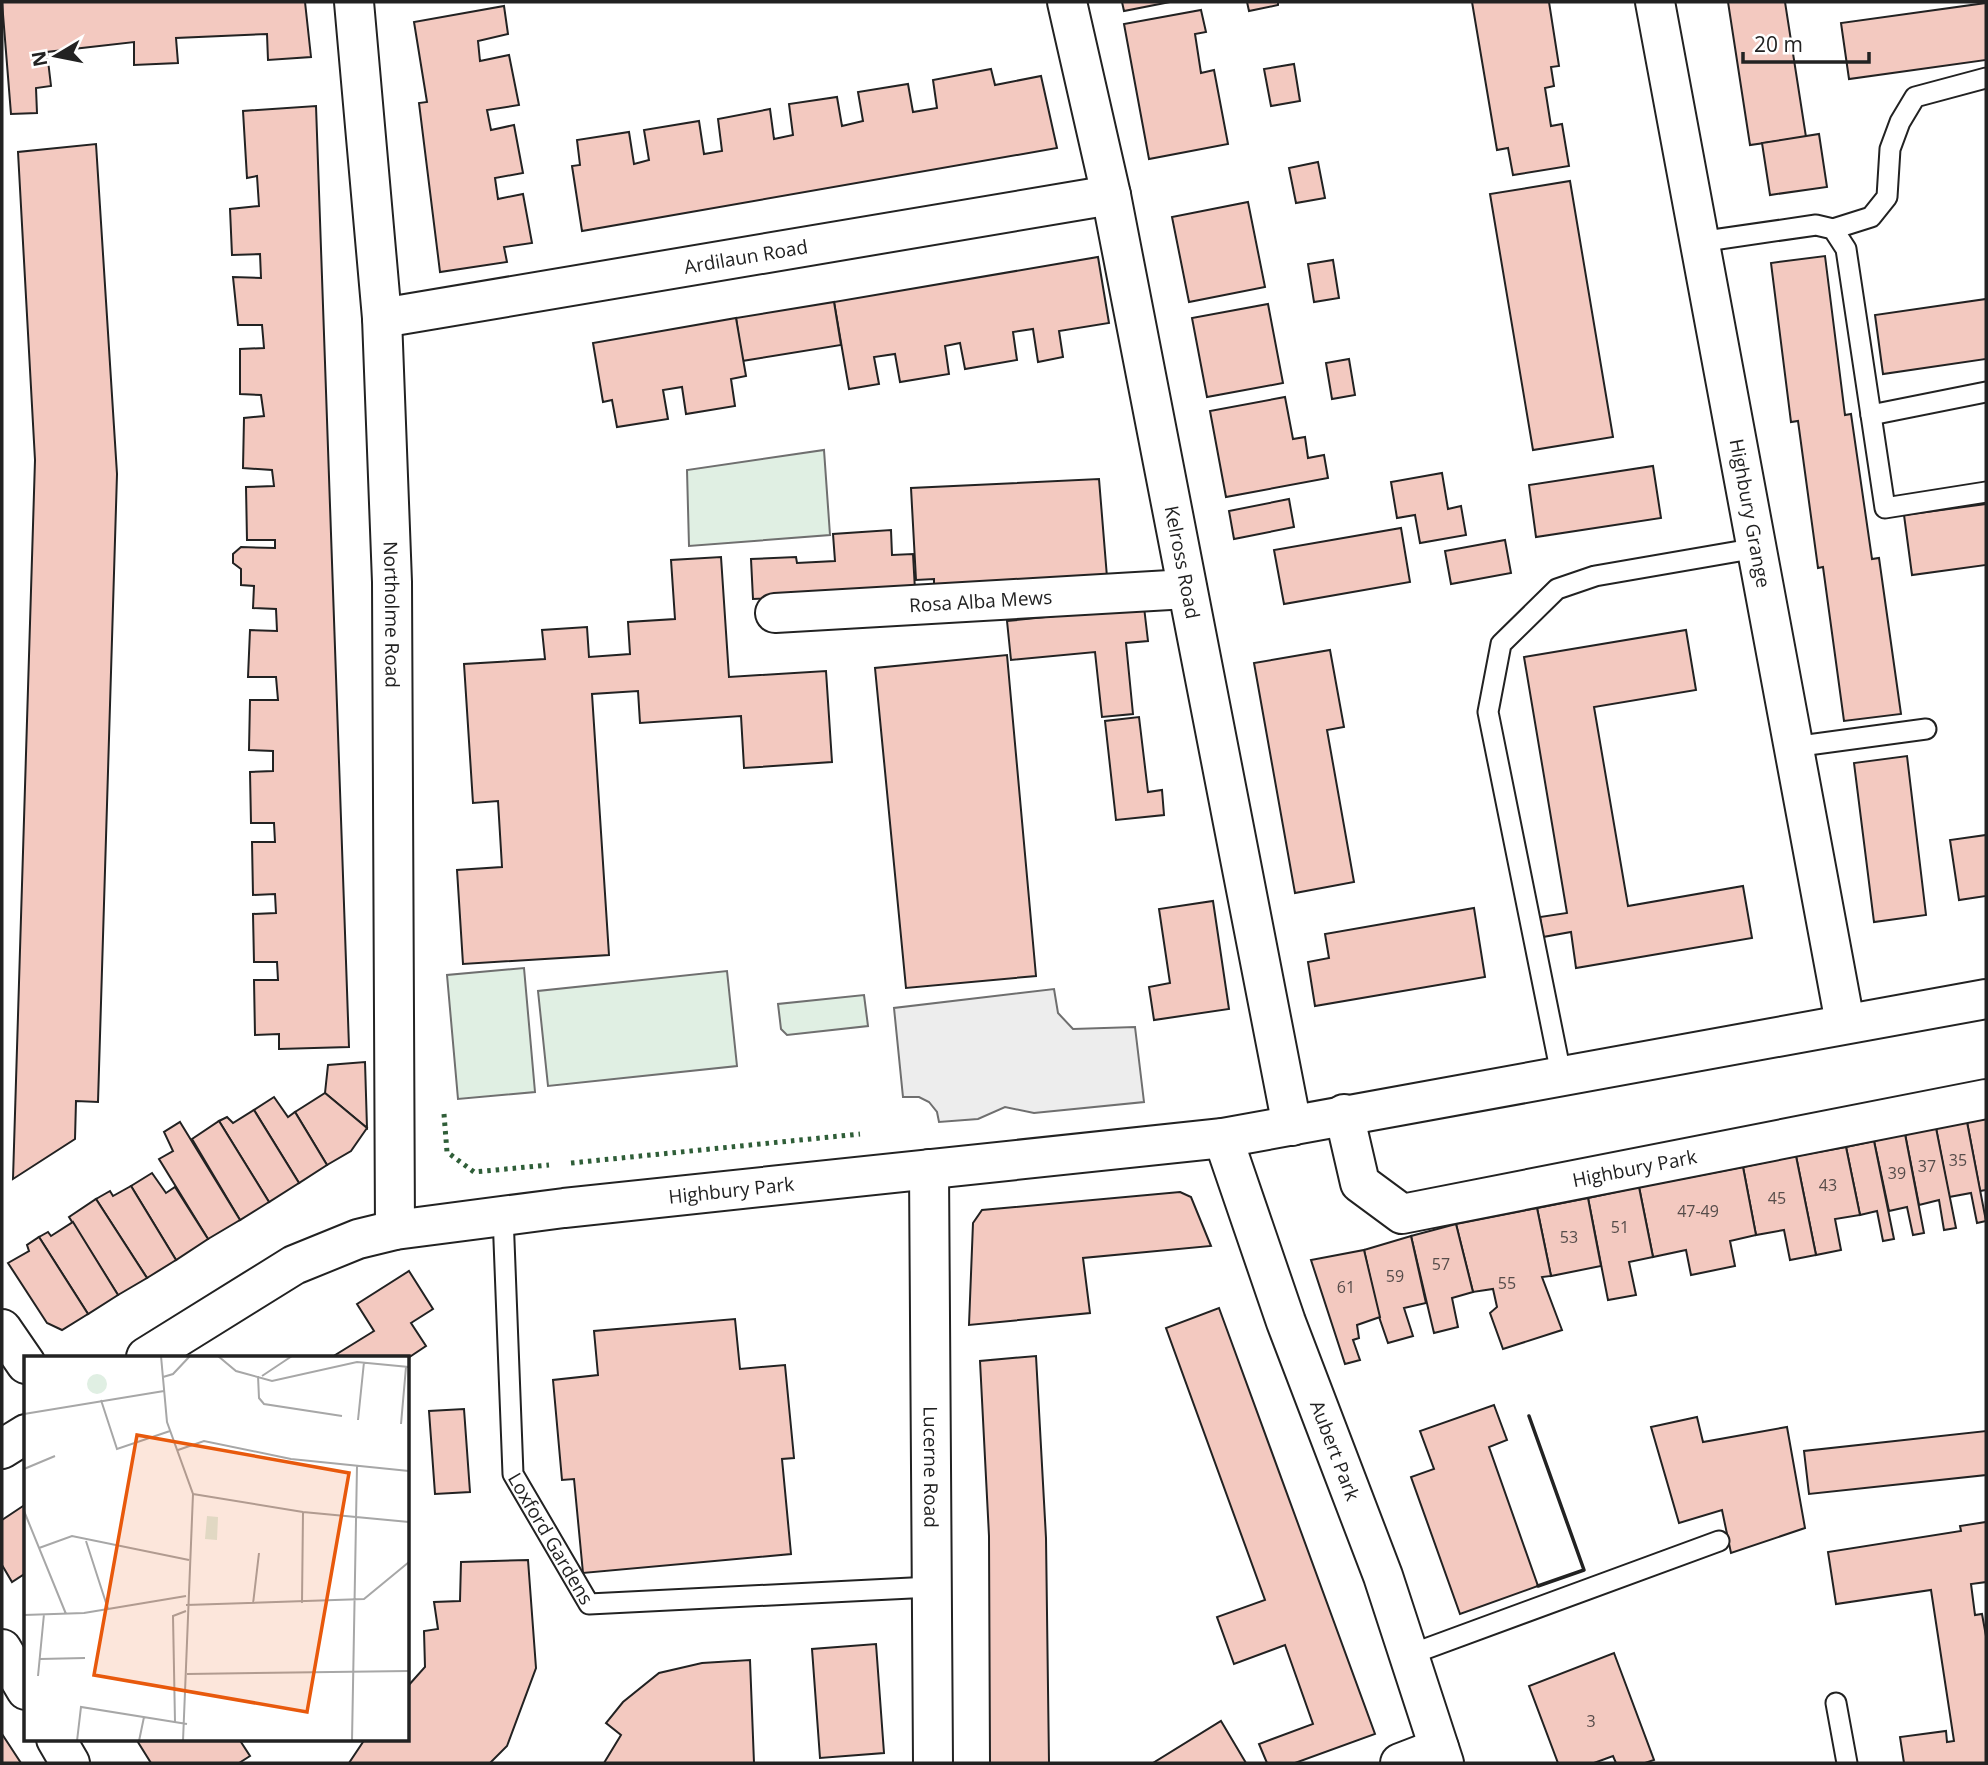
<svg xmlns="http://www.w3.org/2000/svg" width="1988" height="1765" viewBox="0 0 1988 1765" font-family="'Open Sans',sans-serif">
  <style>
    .green { fill: #e0efe3; stroke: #6f6f6f; stroke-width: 2 }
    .parking { fill: #ededed; stroke: #6f6f6f; stroke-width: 2 }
    .building { fill: #f3c9c0; stroke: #222; stroke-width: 2 }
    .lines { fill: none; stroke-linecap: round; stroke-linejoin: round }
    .lane-casing { stroke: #222; stroke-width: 23 }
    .street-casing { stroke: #222; stroke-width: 42 }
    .primary-casing { stroke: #222; stroke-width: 42 }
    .lane { stroke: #fff; stroke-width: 19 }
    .street { stroke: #fff; stroke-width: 38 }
    .primary { stroke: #fff; stroke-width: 38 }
    .hedge { stroke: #2f5e38; stroke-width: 5; stroke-dasharray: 3.5 5; stroke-linecap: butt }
    .wall { stroke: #222; stroke-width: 3.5 }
    .labels { text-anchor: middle; stroke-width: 5; stroke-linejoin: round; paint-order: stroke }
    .number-label { font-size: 16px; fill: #564c4a }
    .street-label { font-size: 19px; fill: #222; stroke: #fff }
    .inset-road { fill: none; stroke: #a7a7a7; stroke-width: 2 }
    .view { fill: #e8590c; fill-opacity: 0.15; stroke: #e8590c; stroke-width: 3.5 }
    .inset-edge { fill: none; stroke: #222; stroke-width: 3.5 }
  </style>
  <rect width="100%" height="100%" fill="#fff"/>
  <!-- green -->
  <g class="green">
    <polygon points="824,450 830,535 689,546 687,470"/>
    <polygon points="524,968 535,1092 458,1099 447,975"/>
    <polygon points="727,971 737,1066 548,1086 538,991"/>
    <polygon points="864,995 868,1026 787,1035 781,1029 778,1004"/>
  </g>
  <!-- parking -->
  <polygon class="parking" points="1054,989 1058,1013 1073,1029 1135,1027 1144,1102 1034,1113 1005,1107 978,1119 939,1122 937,1112 929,1102 919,1097 903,1097 894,1008"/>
  <!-- building -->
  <g class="building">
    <polygon points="2,2 305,2 311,57 268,60 267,34 176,38 178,63 134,65 134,42 47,52 51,86 36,88 37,113 11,114"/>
    <polygon points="1122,2 1170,2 1124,11"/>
    <polygon points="1247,2 1278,2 1278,5 1249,11"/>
    <polygon points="1472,2 1549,2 1559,66 1551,67 1554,86 1545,88 1551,126 1562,124 1569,166 1513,175 1508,148 1497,150"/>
    <polygon points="1728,2 1785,2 1806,137 1750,145"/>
    <polygon points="1986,3 1986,60 1849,79 1841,23"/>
    <polygon points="504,6 508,34 478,41 480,61 509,55 519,105 487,110 491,130 514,125 523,173 495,178 498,199 523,194 532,243 504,247 507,262 440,272 419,103 427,102 414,22"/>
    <polygon points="1201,10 1206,32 1195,34 1201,73 1214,70 1228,144 1149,159 1124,24"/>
    <polygon points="1294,64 1300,101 1271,106 1264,69"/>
    <polygon points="991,69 995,85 1041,76 1057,148 582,231 572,166 580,165 577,140 629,132 634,164 649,160 644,130 699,121 704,154 722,151 718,119 770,109 774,139 793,135 789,104 837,97 842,126 863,121 858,92 908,84 913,112 937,108 933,80"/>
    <polygon points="316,106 349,1047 279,1049 279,1034 255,1035 254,980 278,980 277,962 254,962 253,914 276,913 275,894 253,895 252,842 275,842 274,823 251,823 250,772 273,771 273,751 249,750 250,700 278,700 276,677 248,677 250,630 277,631 276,609 253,608 254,586 241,585 241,569 233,563 233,554 241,547 275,548 275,540 247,540 246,487 274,486 272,470 243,468 244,418 264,416 261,395 240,394 240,349 264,348 262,325 238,325 233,277 261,278 260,254 232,255 230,209 259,206 257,176 247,178 243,111"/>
    <polygon points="1819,134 1827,187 1770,195 1762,143"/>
    <polygon points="96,144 117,474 98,1102 76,1101 75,1139 13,1179 35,460 18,152"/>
    <polygon points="1318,162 1325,198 1296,203 1289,168"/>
    <polygon points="1570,181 1613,437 1533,450 1490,194"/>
    <polygon points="1248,202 1265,287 1189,302 1172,217"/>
    <polygon points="1825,256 1845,415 1851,414 1872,559 1879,558 1901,714 1844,721 1823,567 1818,568 1798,421 1791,422 1771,263"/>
    <polygon points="1098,257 1109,323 1059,331 1063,357 1038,362 1033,329 1013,332 1017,360 965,369 960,343 945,346 949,374 900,382 895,354 874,357 879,384 849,389 834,302"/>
    <polygon points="1333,260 1339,298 1314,302 1308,264"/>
    <polygon points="1986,299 1986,359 1883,374 1875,315"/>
    <polygon points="834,302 841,345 742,361 736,318"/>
    <polygon points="1268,304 1283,383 1207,397 1192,318"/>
    <polygon points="736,318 746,376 731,379 735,406 686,414 682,387 663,390 668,419 617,427 612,400 603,402 593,343"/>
    <polygon points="1349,359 1355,395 1332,399 1326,363"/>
    <polygon points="1285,397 1293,439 1305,437 1308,458 1324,455 1328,478 1226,497 1210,411"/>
    <polygon points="1653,466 1661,518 1536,537 1529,485"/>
    <polygon points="1442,473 1448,509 1461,506 1466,535 1420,543 1415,515 1397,518 1391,482"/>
    <polygon points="1099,479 1107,577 934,585 934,579 916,580 911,488"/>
    <polygon points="1289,499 1294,527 1234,539 1229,511"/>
    <polygon points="1986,504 1986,565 1912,575 1904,515"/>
    <polygon points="1401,528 1410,582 1284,604 1274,550"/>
    <polygon points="891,530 892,555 913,554 915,590 753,599 751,559 796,557 797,563 835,561 833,534"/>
    <polygon points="1505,540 1511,573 1451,584 1445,551"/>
    <polygon points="721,557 729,677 826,671 832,762 744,768 741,716 640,723 638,691 592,694 609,955 463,964 457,870 502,867 498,801 473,803 464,664 545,659 542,630 587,627 589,657 630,654 628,622 675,619 671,560"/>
    <polygon points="1144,607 1148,641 1126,643 1133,714 1102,717 1095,652 1011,660 1007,621"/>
    <polygon points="1686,630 1696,690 1594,707 1628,906 1743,886 1752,938 1576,968 1571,932 1543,937 1540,917 1567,913 1524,657"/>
    <polygon points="1330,650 1344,727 1327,730 1354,882 1295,893 1254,663"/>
    <polygon points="1007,655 1036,976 906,988 875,668"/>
    <polygon points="1139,717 1148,792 1162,790 1164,815 1116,820 1105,721"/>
    <polygon points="1907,756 1926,915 1874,922 1854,763"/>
    <polygon points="1986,835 1986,896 1959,900 1950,840"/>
    <polygon points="1213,901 1229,1009 1154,1020 1149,987 1170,983 1159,909"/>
    <polygon points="1474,908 1485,977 1315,1006 1308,962 1329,958 1325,934"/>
    <polygon points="365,1062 367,1128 325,1093 328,1065"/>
    <polygon points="325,1093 367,1128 351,1151 327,1165 295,1112"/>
    <polygon points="274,1097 288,1117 295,1112 327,1165 299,1183 254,1110"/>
    <polygon points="254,1110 299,1183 269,1202 219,1121 227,1117 233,1123"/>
    <polygon points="1986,1118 1986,1190 1980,1191 1967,1122"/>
    <polygon points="219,1121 269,1202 240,1220 192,1139"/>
    <polygon points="180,1122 240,1220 208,1239 159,1159 173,1151 164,1132"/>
    <polygon points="1967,1122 1986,1221 1977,1223 1971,1193 1949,1197 1936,1128"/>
    <polygon points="1936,1128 1956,1228 1944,1230 1939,1200 1919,1205 1905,1134"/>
    <polygon points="1905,1134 1924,1233 1913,1235 1907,1207 1889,1211 1874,1141"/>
    <polygon points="1874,1141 1894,1239 1883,1241 1877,1211 1860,1215 1846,1147"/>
    <polygon points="1846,1147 1860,1215 1835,1219 1841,1250 1816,1255 1796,1156"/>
    <polygon points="1796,1156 1816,1255 1790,1260 1784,1230 1756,1235 1743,1167"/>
    <polygon points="1743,1167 1756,1235 1730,1241 1735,1266 1691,1275 1686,1250 1653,1257 1639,1187"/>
    <polygon points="152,1173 166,1193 175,1187 208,1239 176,1260 131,1186"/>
    <polygon points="131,1186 176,1260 147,1278 96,1199 110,1191 113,1196"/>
    <polygon points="1639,1187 1653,1257 1629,1262 1636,1295 1608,1300 1588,1198"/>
    <polygon points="1180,1192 1191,1197 1211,1246 1083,1258 1090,1313 969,1325 973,1223 982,1210"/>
    <polygon points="1588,1198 1601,1266 1551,1276 1537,1208"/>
    <polygon points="96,1199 147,1278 118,1295 69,1217"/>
    <polygon points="1537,1208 1551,1276 1542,1277 1562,1330 1503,1349 1490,1313 1497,1307 1493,1289 1473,1292 1456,1224"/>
    <polygon points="73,1222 118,1295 88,1314 39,1237 48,1232 51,1236"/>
    <polygon points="1456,1224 1473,1292 1452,1298 1458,1327 1434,1333 1411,1236"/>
    <polygon points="1411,1236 1426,1303 1404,1308 1413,1336 1388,1343 1378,1314 1364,1250"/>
    <polygon points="39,1237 88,1314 62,1330 47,1323 8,1263 29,1251 27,1245"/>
    <polygon points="1364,1250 1380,1317 1357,1325 1359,1338 1353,1340 1360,1360 1345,1364 1311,1260"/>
    <polygon points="409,1271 433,1309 411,1323 426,1346 408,1358 332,1357 374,1331 357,1304"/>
    <polygon points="1219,1308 1375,1734 1295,1763 1267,1763 1259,1744 1313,1724 1285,1645 1234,1664 1217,1617 1265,1600 1166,1328"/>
    <polygon points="735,1319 740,1369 785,1365 794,1458 782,1459 791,1554 583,1573 574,1479 562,1480 553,1380 598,1375 594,1331"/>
    <polygon points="1036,1356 1046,1538 1049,1763 990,1763 989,1536 980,1361"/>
    <polygon points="1494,1405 1507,1440 1489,1447 1538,1586 1460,1614 1411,1477 1434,1469 1420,1431"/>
    <polygon points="464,1409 470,1492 435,1494 429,1411"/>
    <polygon points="1697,1417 1703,1442 1787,1427 1805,1528 1731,1553 1722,1510 1679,1523 1651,1427"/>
    <polygon points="1986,1431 1986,1475 1809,1494 1804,1451"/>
    <polygon points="26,1504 26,1580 23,1575 12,1582 2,1565 2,1520"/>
    <polygon points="1986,1522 1986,1582 1971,1584 1975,1615 1982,1614 1986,1636 1986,1763 1904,1763 1900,1737 1946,1731 1947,1742 1954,1741 1931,1590 1836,1604 1828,1552 1961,1531 1960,1526"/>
    <polygon points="528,1560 536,1668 507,1746 490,1763 349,1763 365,1739 408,1739 408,1686 425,1667 424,1631 438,1629 434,1602 460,1601 461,1562"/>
    <polygon points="876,1644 884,1753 820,1758 812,1649"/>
    <polygon points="1614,1653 1654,1760 1645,1763 1616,1763 1613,1756 1594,1763 1558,1763 1529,1686"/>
    <polygon points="750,1660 754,1763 604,1763 621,1735 606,1723 623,1702 659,1673 702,1663"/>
    <polygon points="1221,1721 1246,1763 1153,1763"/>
    <polygon points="2,1734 21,1763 2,1763"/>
    <polygon points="136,1739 239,1739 250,1756 239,1763 151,1763"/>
  </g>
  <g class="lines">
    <defs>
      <g id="lane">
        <polyline points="1833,229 1871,217 1887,197 1890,149 1900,122 1915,97 1986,78"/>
        <polyline points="1699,242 1816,225 1833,229 1846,249 1885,508 1986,492"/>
        <polyline points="1871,415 1986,392"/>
        <polyline points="1793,747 1926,729"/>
        <polyline points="1561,1074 1488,712 1501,644 1557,589 1595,576 1757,548"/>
        <path id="s1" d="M503 1215 513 1474 589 1604 931 1587"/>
        <polyline points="1409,1655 1719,1541"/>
        <polyline points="1836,1703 1847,1763"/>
      </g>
      <g id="street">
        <path id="s2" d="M354 2 382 318 392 582 395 1230"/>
        <path id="s3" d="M1067 2 1111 195 1292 1126"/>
        <path id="s4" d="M1655 2 1845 1023"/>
        <path id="s5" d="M382 318 1111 195"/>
        <path id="s6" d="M775 613 1187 589"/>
        <path id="s7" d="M1344 1114 1360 1183 1402 1214 1986 1099"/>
        <path id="s8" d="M1223 1138 1286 1322 1383 1576 1444 1763"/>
        <path id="s9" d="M929 1169 933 1763"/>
        <polyline points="2,1329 26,1364"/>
        <polyline points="2,1649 26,1690"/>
        <polyline points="56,1739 70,1763"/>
        <polyline points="1400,1763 1439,1748"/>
      </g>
      <g id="primary">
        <path id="s10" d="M146 1357 294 1265 358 1239 395 1230 564 1208 1223 1138 1986 999"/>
        <polyline points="2,1449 26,1434"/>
      </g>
    </defs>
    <!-- lane casing -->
    <use href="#lane" class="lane-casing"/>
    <!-- street casing -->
    <use href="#street" class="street-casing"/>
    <!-- primary casing -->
    <use href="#primary" class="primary-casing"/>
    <!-- lane -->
    <use href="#lane" class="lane"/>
    <!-- street -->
    <use href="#street" class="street"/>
    <!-- primary -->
    <use href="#primary" class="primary"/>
    <!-- hedge -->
    <g class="hedge">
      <polyline points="444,1114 447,1152 474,1172 549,1165"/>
      <polyline points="571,1163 860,1134"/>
    </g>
    <!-- wall -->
    <polyline class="wall" points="1529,1416 1584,1570 1538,1586"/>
  </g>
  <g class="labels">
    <!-- number labels -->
    <g class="number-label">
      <text x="1958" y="1166">35</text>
      <text x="1927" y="1172">37</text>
      <text x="1897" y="1179">39</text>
      <text x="1828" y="1191">43</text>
      <text x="1777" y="1204">45</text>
      <text x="1698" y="1217">47-49</text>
      <text x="1620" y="1233">51</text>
      <text x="1569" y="1243">53</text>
      <text x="1441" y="1270">57</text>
      <text x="1395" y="1282">59</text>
      <text x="1507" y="1289">55</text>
      <text x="1346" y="1293">61</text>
      <text x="1591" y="1727">3</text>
    </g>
    <!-- street labels -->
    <g class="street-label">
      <text dy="7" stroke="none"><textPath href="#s5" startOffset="369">Ardilaun Road</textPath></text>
      <text dy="7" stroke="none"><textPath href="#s4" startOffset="520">Highbury Grange</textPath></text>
      <text dy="7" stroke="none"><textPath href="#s3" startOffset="572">Kelross Road</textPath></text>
      <text dy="7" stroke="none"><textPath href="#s6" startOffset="206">Rosa Alba Mews</textPath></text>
      <text dy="7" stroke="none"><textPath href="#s2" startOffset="614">Northolme Road</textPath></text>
      <text dy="7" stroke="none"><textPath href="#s7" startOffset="360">Highbury Park</textPath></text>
      <text dy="7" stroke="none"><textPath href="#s10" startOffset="620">Highbury Park</textPath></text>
      <text dy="7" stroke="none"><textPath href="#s8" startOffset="332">Aubert Park</textPath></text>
      <text dy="7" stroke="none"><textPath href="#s9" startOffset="298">Lucerne Road</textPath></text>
      <text dy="7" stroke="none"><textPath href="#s1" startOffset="334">Loxford Gardens</textPath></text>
    </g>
  </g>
  <!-- overview -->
  <g transform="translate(24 1356)">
    <rect width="385" height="385" fill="#fff"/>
    <path d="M63 28a10 10 0 1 1 20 0a10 10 0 1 1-20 0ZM183 160 194 161 193 184 181 183Z" fill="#e0efe3"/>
    <path class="inset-road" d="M137 0 143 66 169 138 159 385M194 0 212 15 248 25 333 6 385 11M234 20 235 42 240 48 318 60M238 20 268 0M139 21 149 18 166 0M77 44 93 93 146 75M0 58 140 35M334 64 340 6M377 68 382 11M154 94 180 85 267 103 385 115M0 113 31 100M169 138 279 156 385 166M0 155 42 258M62 185 84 253M15 192 48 180 165 204M278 247 279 156M229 248 235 197M162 249 340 243 385 206M0 259 60 257 162 240M16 303 61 302M163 318 385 315M14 320 20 258M151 366 149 260 162 255M53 385 57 351 163 368M115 385 120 361M328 385 333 110"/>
    <path class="view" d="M113 79 325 117 283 356 70 319Z"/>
    <rect width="385" height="385" class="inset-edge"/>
  </g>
  <!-- border -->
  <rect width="1988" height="1765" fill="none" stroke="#222222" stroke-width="7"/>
  <!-- north arrow -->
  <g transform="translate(56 56) rotate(260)" stroke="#ffffff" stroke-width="5" paint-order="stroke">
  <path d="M0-5L12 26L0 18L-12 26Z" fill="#222222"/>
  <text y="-10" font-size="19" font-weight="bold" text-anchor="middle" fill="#222222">N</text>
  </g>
  <!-- scale -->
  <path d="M1743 52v10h126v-10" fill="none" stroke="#222222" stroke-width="3.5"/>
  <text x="1754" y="52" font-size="21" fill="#222222" stroke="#ffffff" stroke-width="5" paint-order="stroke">20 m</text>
</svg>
